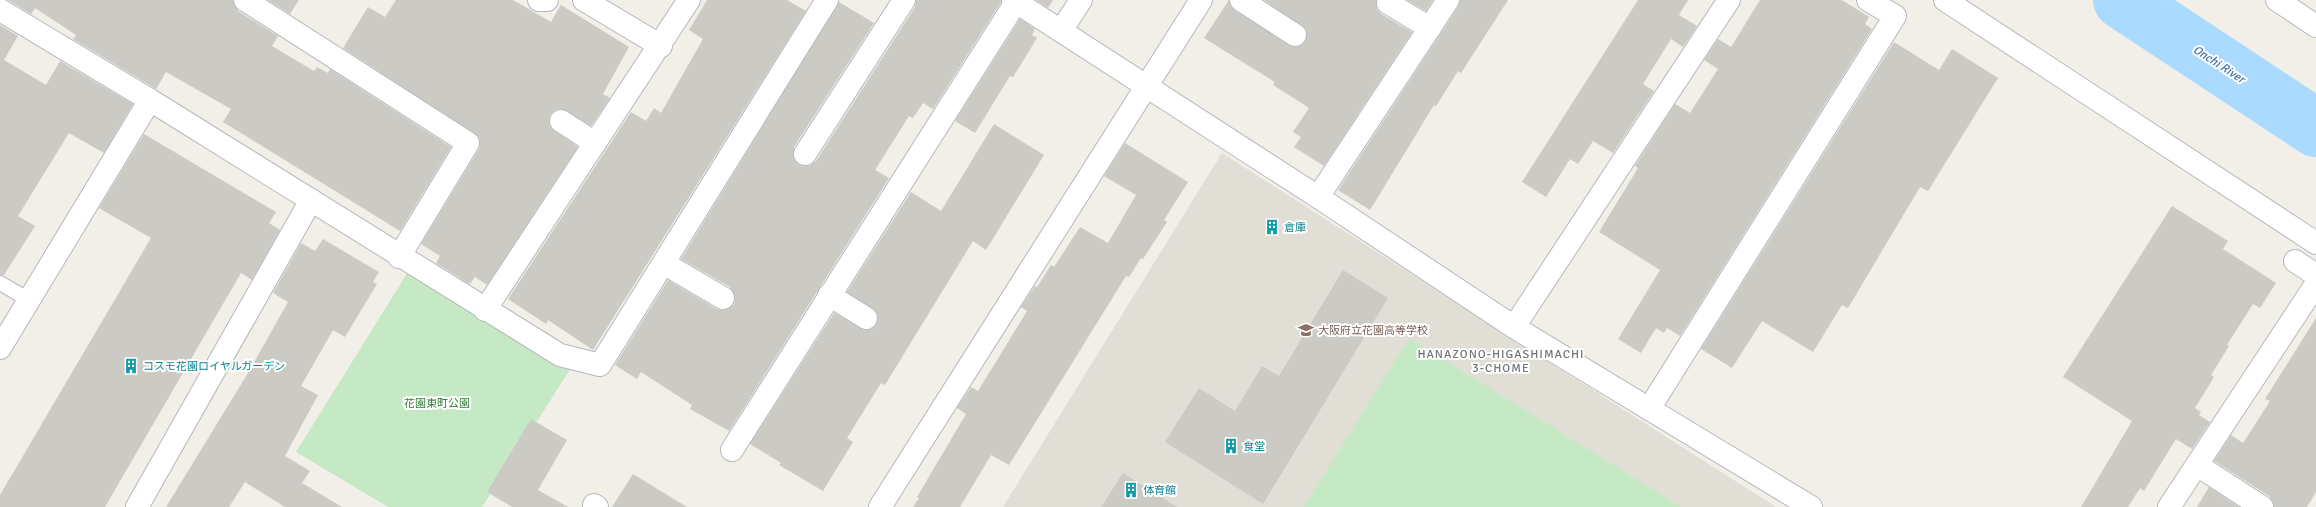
<svg xmlns="http://www.w3.org/2000/svg" width="2316" height="507" viewBox="0 0 2316 507" font-family="Signika,'Noto Sans JP',sans-serif">
  <style>
    .education { fill: #e1ded6 }
    .green { fill: #c5e8c5 }
    .lines { fill: none; stroke-linecap: round; stroke-linejoin: round }
    .river { stroke: #aadaff; stroke-width: 58 }
    .building { fill: #cccac5 }
    .lane-casing { stroke: #b5b8bc; stroke-width: 16 }
    .street-casing { stroke: #b5b8bc; stroke-width: 24 }
    .lane { stroke: #fff; stroke-width: 14 }
    .street { stroke: #fff; stroke-width: 22 }
    .labels { text-anchor: middle; stroke-width: 4; stroke-linejoin: round; paint-order: stroke }
    .culture-label { font-size: 11px; fill: #0d838f; stroke: #fff; text-anchor: start }
    .education-label { font-size: 11px; fill: #785e54; stroke: #fff; text-anchor: start }
    .park-label { font-size: 11px; fill: #348238; stroke: #fff }
    .water-label { font-size: 12px; font-style: italic; fill: #4174aa; stroke: #fff }
    .neighbourhood-label { font-size: 12px; letter-spacing: 1px; fill: #70757a; stroke: #fff }
  </style>
  <rect width="100%" height="100%" fill="#f1efe8"/>
  <!-- education -->
  <polygon class="education" points="1222,153 1776,507 1003,507"/>
  <!-- green -->
  <g class="green">
    <polygon points="408,272 571,368 482,507 388,507 296,452"/>
    <polygon points="1409,338 1681,507 1304,507"/>
  </g>
  <g class="lines">
    <!-- river -->
    <polyline class="river" points="2122,0 2316,128"/>
  </g>
  <!-- building -->
  <g class="building">
    <polygon points="8,0 233,0 238,11 278,36 272,46 314,71 317,67 328,73 330,69 451,147 400,231 223,122 231,109 166,72 156,89 73,39 76,35 35,8 31,14"/>
    <polygon points="268,0 299,0 290,14"/>
    <polygon points="396,0 513,0 551,22 561,5 629,47 603,94 610,98 591,126 562,109 555,110 550,115 549,121 550,127 578,147 487,285 475,277 470,284 466,282 436,263 440,256 421,244 479,149 480,143 479,137 343,48 368,7 385,17"/>
    <polygon points="707,0 787,0 806,11 593,350 548,320 546,324 508,299 631,112 646,121 654,108 661,113 703,39 689,30"/>
    <polygon points="916,0 1001,0 1001,2 933,109 923,103 913,118 909,116 875,170 889,178 729,431 690,409 692,405 641,372 637,379 615,365 668,280 717,309 723,310 734,305 735,298 730,287 681,259 839,2 874,23 794,147 794,159 798,164 804,166 810,165 816,161 915,7"/>
    <polygon points="1036,0 1053,0 1048,8"/>
    <polygon points="1229,0 1234,10 1294,47 1300,46 1305,42 1307,35 1306,29 1264,0 1376,0 1377,9 1381,14 1412,32 1324,166 1294,147 1301,137 1293,132 1309,108 1273,85 1275,82 1204,38"/>
    <polygon points="1407,0 1433,0 1426,11"/>
    <polygon points="1460,0 1508,0 1461,73 1458,71 1436,106 1434,105 1370,210 1338,190 1458,7"/>
    <polygon points="1638,0 1688,0 1679,15 1697,26 1683,47 1671,39 1643,84 1654,91 1613,153 1593,141 1578,164 1570,159 1546,197 1522,182"/>
    <polygon points="1760,0 1842,0 1869,17 1865,24 1872,29 1680,336 1667,328 1664,333 1656,328 1641,353 1618,339 1660,270 1599,232 1638,168 1635,166 1675,104 1690,113 1718,69 1704,60 1718,39 1731,47"/>
    <polygon points="1020,19 1035,29 1032,35 1037,38 1013,77 1010,76 975,133 955,121"/>
    <polygon points="0,25 18,36 4,60 46,85 60,61 133,104 104,153 69,133 18,216 35,226 4,275 0,275"/>
    <polygon points="1894,42 1939,70 1952,49 1998,78 1928,191 1920,187 1848,308 1842,305 1813,352 1762,321 1732,368 1701,349"/>
    <polygon points="994,124 1044,155 986,250 973,241 885,385 881,383 847,438 853,442 823,491 779,465 781,463 750,444 834,313 865,330 872,329 876,325 878,319 877,312 847,292 911,192 941,211"/>
    <polygon points="144,134 276,212 269,223 280,230 252,280 241,273 105,507 0,507 0,495 151,238 99,208"/>
    <polygon points="1125,143 1188,182 1164,220 1167,222 1143,259 1141,258 1129,277 1126,276 1009,465 991,455 960,507 913,507 919,498 917,497 966,414 957,408 971,387 978,391 1027,311 1021,307 1035,286 1037,287 1051,265 1054,267 1080,227 1108,243 1136,195 1104,176"/>
    <polygon points="2172,206 2228,241 2223,249 2276,283 2260,308 2253,304 2227,345 2229,346 2211,375 2214,377 2195,408 2201,412 2199,415 2210,422 2192,449 2176,439 2144,491 2140,488 2128,507 2081,507 2132,421 2063,377"/>
    <polygon points="323,239 379,272 373,282 377,284 345,337 333,330 301,386 318,395 285,456 310,471 302,483 342,507 285,507 245,482 229,507 166,507 248,373 288,302 273,293 301,243 315,251"/>
    <polygon points="1343,270 1388,298 1263,504 1165,442 1199,388 1235,411 1262,366 1279,376"/>
    <polygon points="2316,318 2316,492 2307,507 2274,507 2269,496 2214,461 2231,435 2243,443 2270,401 2265,399"/>
    <polygon points="531,419 567,440 538,490 568,507 512,507 487,492"/>
    <polygon points="1123,473 1177,507 1101,507"/>
    <polygon points="633,474 687,507 612,507"/>
    <polygon points="2209,487 2239,507 2197,507"/>
  </g>
  <g class="lines">
    <defs>
      <polyline id="lane" points="0,283 29,300"/>
      <g id="street">
        <polyline points="245,0 468,143 399,257"/>
        <polyline points="539,0 547,0"/>
        <polyline points="584,0 661,46"/>
        <polyline points="1013,0 1318,197 1514,327 1811,507"/>
        <polyline points="1241,0 1295,35"/>
        <polyline points="1945,0 2316,243"/>
        <polyline points="2277,0 2316,26"/>
        <polyline points="1388,3 1430,28"/>
        <polyline points="0,10 150,100 0,348"/>
        <polyline points="1061,31 1081,0"/>
        <polyline points="150,100 560,355 600,365 827,0"/>
        <polyline points="561,121 595,143"/>
        <polyline points="805,154 904,0"/>
        <polyline points="1318,197 1448,0"/>
        <polyline points="2295,261 2316,275"/>
        <polyline points="665,264 723,298"/>
        <polyline points="829,295 866,318"/>
        <polyline points="485,310 689,0"/>
        <polyline points="1514,327 1729,0"/>
        <polyline points="1649,409 1895,16 1868,0"/>
        <polyline points="732,450 1016,2"/>
        <polyline points="2197,465 2262,507"/>
        <polyline points="594,505 597,507"/>
        <polyline points="137,507 311,200"/>
        <polyline points="880,507 1201,0"/>
        <polyline points="2169,507 2316,284"/>
      </g>
    </defs>
    <!-- lane casing -->
    <use href="#lane" class="lane-casing"/>
    <!-- street casing -->
    <use href="#street" class="street-casing"/>
    <!-- lane -->
    <use href="#lane" class="lane"/>
    <!-- street -->
    <use href="#street" class="street"/>
  </g>
  <!-- icons -->
  <defs>
    <symbol id="building-bare" viewBox="-9 -9 18 18"><path d="M-4-6H4V6H1V3H-1V6H-4ZM-2.5-4.3h1.7v1.8h-1.7ZM.8-4.3h1.7v1.8H.8ZM-2.5-1h1.7V.8h-1.7ZM.8-1h1.7V.8H.8Z" fill="#0f9aa8" stroke="#fff" stroke-width="2.5" paint-order="stroke"/></symbol>
    <symbol id="school-bare" viewBox="-9 -9 18 18"><path d="M0-5L7-2L0 1L-7-2ZM-4 1L0 2.5L4 1V4Q0 6-4 4Z" fill="#8d6e63" stroke="#fff" stroke-width="2.5" paint-order="stroke"/></symbol>
  </defs>
  <g fill-rule="evenodd">
    <use href="#building-bare" x="1261" y="216" width="22" height="22"/>
    <use href="#school-bare" x="1295" y="319" width="22" height="22"/>
    <use href="#building-bare" x="120" y="355" width="22" height="22"/>
    <use href="#building-bare" x="1220" y="435" width="22" height="22"/>
    <use href="#building-bare" x="1120" y="479" width="22" height="22"/>
  </g>
  <g class="labels">
    <!-- culture labels -->
    <g class="culture-label">
      <text x="1284" y="231">倉庫</text>
      <text x="143" y="370">コスモ花園ロイヤルガーデン</text>
      <text x="1243" y="450">食堂</text>
      <text x="1143" y="494">体育館</text>
    </g>
    <!-- education labels -->
    <g class="education-label">
      <text x="1318" y="334">大阪府立花園高等学校</text>
    </g>
    <!-- park labels -->
    <g class="park-label">
      <text x="437" y="407">花園東町公園</text>
    </g>
    <!-- water labels -->
    <g class="water-label">
      <text transform="translate(2219 64) rotate(33)" y="4">Onchi River</text>
    </g>
    <!-- neighbourhood labels -->
    <g class="neighbourhood-label">
      <text x="1501" y="358">HANAZONO-HIGASHIMACHI<tspan x="1501" dy="14">3-CHOME</tspan></text>
    </g>
  </g>
</svg>
